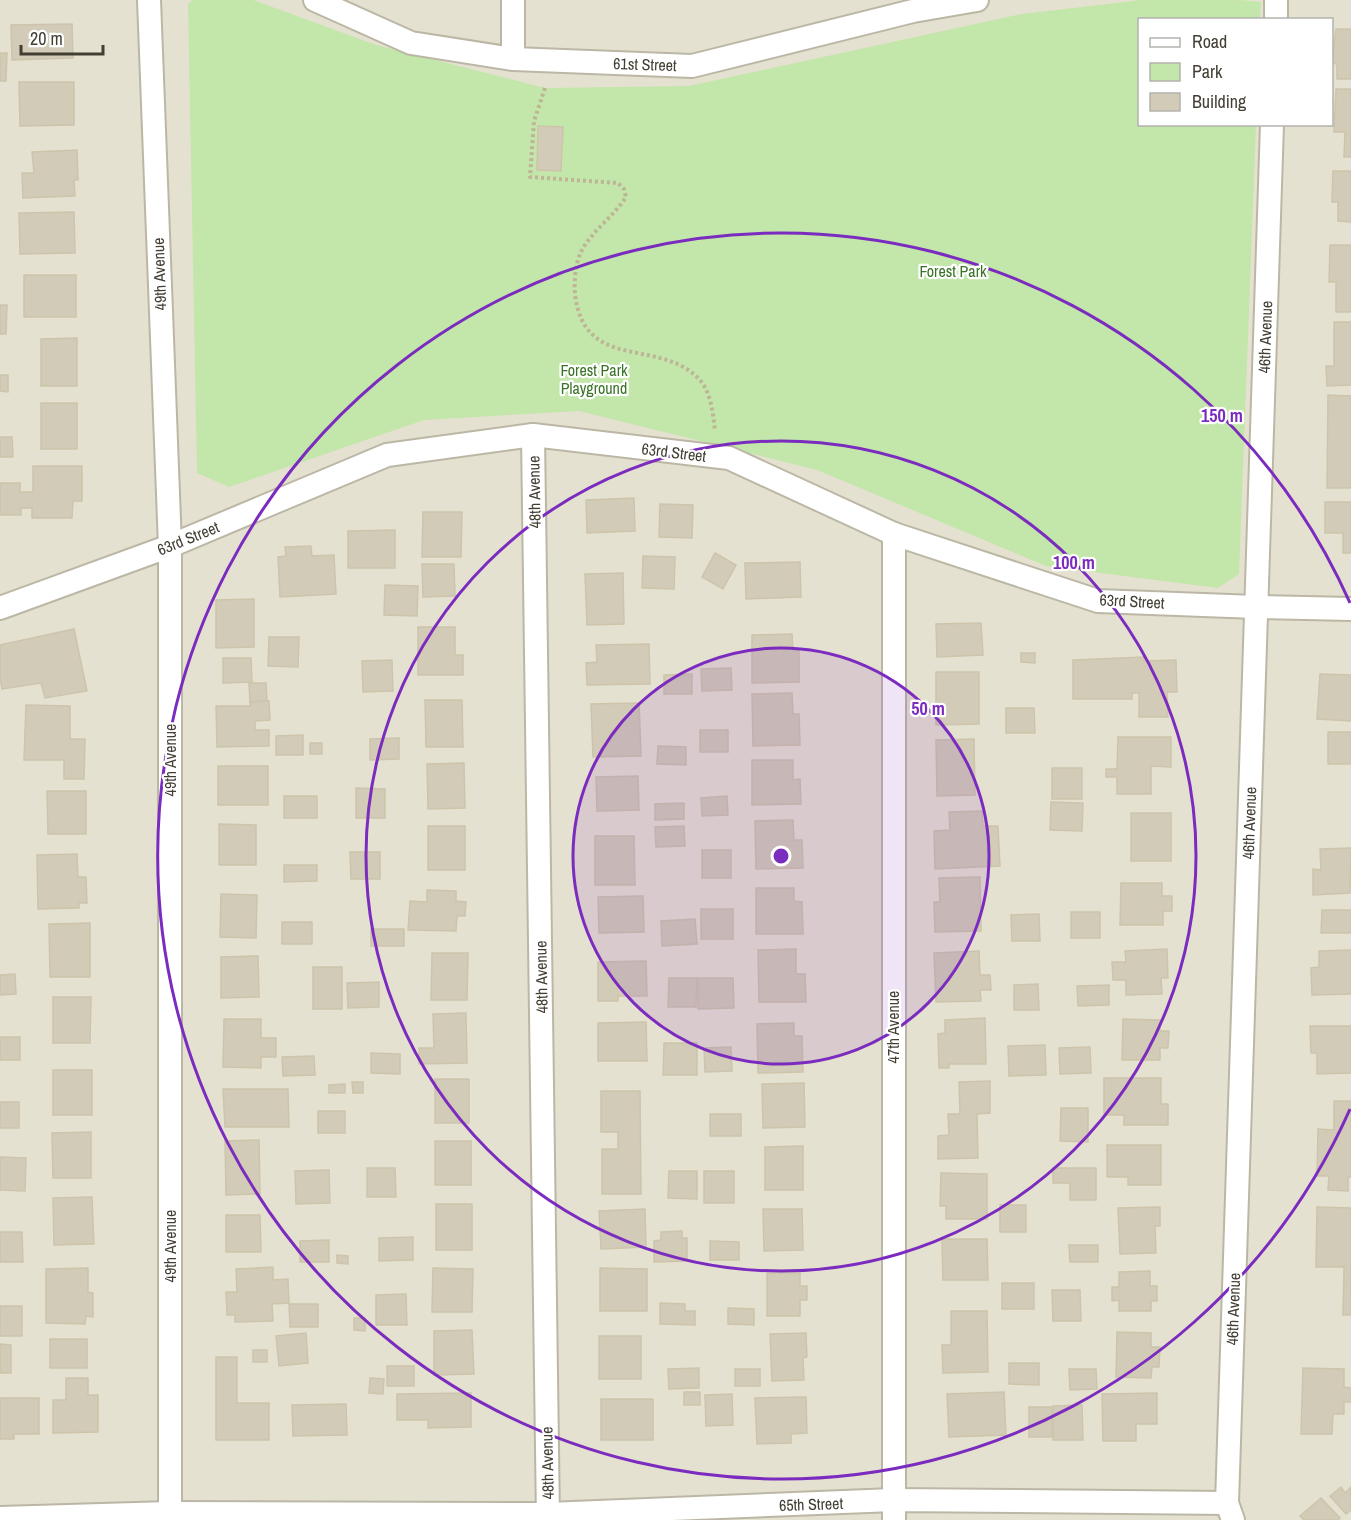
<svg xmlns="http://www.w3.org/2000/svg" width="1351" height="1520" viewBox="0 0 1351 1520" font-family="'Archivo Narrow',sans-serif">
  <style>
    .residential { fill: #e5e1d0; fill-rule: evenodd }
    .green { fill: #c3e6aa }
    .building { fill: #d2cbb7; stroke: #cdc4ab; stroke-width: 1.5 }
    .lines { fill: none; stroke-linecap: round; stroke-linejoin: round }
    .minor-casing { stroke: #bcb7a5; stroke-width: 26 }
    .path { stroke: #beb596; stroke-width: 4; stroke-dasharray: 3 3; stroke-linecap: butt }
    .minor { stroke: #fff; stroke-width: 22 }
    .ring { fill: none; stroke: #7b2cbf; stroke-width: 3 }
    .labels { text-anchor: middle; stroke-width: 4.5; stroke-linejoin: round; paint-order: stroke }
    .street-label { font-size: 16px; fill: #423e33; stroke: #fff }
    .park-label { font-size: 16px; fill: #3a7327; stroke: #fff }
    .centre { fill: #7b2cbf; stroke: #fff; stroke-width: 3 }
    .ring-label { font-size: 18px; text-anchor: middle; font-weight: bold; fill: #7b2cbf; stroke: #fff; stroke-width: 4.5; stroke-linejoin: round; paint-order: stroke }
  </style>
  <rect width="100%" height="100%" fill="#f1eee2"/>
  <!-- residential -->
  <path class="residential" d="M0 0H1351V1520H0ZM1140 20H1332V124H1140Z"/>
  <!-- green -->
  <polygon class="green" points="193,0 253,0 376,45 545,88 689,86 1022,14 1141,0 1240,0 1261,2 1260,19 1140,20 1140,124 1256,125 1239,574 1218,588 1046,566 817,470 579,411 424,420 229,487 197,473 188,4"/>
  <!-- building -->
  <g class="building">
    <polygon points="72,24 73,58 12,60 11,25"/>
    <polygon points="1336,29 1351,29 1351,79 1337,79 1337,64 1332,63"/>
    <polygon points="0,53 7,53 6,81 0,81"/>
    <polygon points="19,82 74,82 74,125 20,126"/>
    <polygon points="1336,89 1351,89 1351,157 1344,157 1345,132 1334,132"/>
    <polygon points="538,126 563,127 561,171 537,170"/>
    <polygon points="77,150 78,180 74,180 75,196 23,198 22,173 34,173 32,152"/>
    <polygon points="1333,171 1351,171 1351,222 1338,221 1338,202 1332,202"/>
    <polygon points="74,212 75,253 20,254 19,213"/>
    <polygon points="1330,245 1351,245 1351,312 1336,312 1336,282 1329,282"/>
    <rect x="24" y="275" width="52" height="42"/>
    <polygon points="0,305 7,305 6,334 0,334"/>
    <polygon points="1334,322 1351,322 1351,385 1327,386 1326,366 1334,366"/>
    <polygon points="77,338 77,386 41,386 41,339"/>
    <polygon points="0,375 8,375 8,392 0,391"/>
    <polygon points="1328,395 1351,396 1351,488 1327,488"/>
    <rect x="41" y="403" width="36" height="46"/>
    <polygon points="0,437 12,437 13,457 0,457"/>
    <polygon points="33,466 82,466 82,501 73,501 72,518 32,518 32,508 21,508 21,515 0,515 0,483 20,483 20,492 33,492"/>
    <polygon points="634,498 635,531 587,533 586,500"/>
    <polygon points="1325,502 1351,502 1351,553 1343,553 1343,533 1325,533"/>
    <polygon points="660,504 693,505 692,538 659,537"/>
    <polygon points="423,512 462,512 461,557 422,557"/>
    <polygon points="395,530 395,568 348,568 348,531"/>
    <polygon points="311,546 312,556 334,555 336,594 280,597 278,557 286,556 285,547"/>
    <polygon points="715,553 736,565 723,589 702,577"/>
    <polygon points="643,556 675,557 674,589 642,588"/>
    <polygon points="800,562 801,597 746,599 745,563"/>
    <polygon points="422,564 454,564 455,596 423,597"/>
    <polygon points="623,573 624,624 587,625 585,574"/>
    <polygon points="385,585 418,586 417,616 384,615"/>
    <polygon points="254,599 254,647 216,648 216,600"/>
    <polygon points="981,623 983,655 937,657 936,624"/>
    <polygon points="418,627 455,627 455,655 463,655 463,675 418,675"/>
    <polygon points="74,629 87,691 45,698 41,683 2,689 0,678 0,645"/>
    <polygon points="792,634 793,651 799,650 799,682 752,683 752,635"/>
    <polygon points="269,637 299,637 298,667 268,666"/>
    <polygon points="649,644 650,684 587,685 586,663 597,662 596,645"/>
    <polygon points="1021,653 1035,653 1035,663 1021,662"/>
    <polygon points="1144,657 1144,661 1176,660 1177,692 1167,692 1168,717 1139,717 1139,693 1132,693 1132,699 1073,699 1073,660"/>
    <polygon points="223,658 251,658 252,682 223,683"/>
    <polygon points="392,660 393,691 363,692 362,661"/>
    <polygon points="731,668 732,690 702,691 701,669"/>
    <polygon points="936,672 979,672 979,724 936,725"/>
    <polygon points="692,674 692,694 664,694 664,675"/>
    <polygon points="1320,674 1351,675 1351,721 1317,719"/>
    <polygon points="249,683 266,683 267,701 250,702"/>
    <polygon points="792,693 793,714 799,714 800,745 753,746 752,694"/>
    <polygon points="425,700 462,700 463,747 426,747"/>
    <polygon points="267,701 269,701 270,720 255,721 255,730 269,730 269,746 217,747 216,706 250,706 250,702"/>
    <polygon points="639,703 641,756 593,757 591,704"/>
    <polygon points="26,705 70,706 70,739 85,739 84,779 64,779 64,760 24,760"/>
    <polygon points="1006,708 1034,708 1035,733 1006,733"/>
    <rect x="700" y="730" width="28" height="22"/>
    <rect x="1328" y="732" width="23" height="32"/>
    <polygon points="303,735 303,755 276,755 276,736"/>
    <polygon points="1118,737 1171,737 1171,767 1151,766 1151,794 1117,794 1117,777 1106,777 1106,769 1117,769"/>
    <polygon points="399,738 399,759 370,760 370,739"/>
    <polygon points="974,739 975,795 937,796 936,740"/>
    <rect x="310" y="743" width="12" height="11"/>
    <polygon points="658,746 686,747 686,765 657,764"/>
    <polygon points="752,760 793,760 793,780 800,779 801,804 752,805"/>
    <polygon points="464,763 465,808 428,809 427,764"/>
    <rect x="218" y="766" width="50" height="39"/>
    <rect x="1052" y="768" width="30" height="31"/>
    <polygon points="638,776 639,810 597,811 596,777"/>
    <polygon points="356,788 385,789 385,818 356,818"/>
    <polygon points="47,791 86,791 86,834 48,834"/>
    <rect x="284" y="796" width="33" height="22"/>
    <polygon points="727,796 728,815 702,816 701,798"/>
    <polygon points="1051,802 1083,803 1082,831 1050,830"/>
    <polygon points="684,803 684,819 655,820 655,804"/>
    <polygon points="982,811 983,826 998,826 1000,866 935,869 934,831 950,830 949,812"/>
    <rect x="1131" y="813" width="40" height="48"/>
    <polygon points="793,820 794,840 802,840 803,868 756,869 755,821"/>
    <polygon points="219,824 256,825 256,865 219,865"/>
    <rect x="428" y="826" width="37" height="44"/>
    <polygon points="684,826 685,846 656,847 655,827"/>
    <polygon points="595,836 634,836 635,885 595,885"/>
    <polygon points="1351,848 1350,893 1313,895 1313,869 1321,870 1320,849"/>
    <rect x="702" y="850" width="29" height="28"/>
    <polygon points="350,852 380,852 380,879 351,879"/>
    <polygon points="77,854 78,877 86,877 87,903 79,903 79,908 38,909 37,855"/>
    <polygon points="284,865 317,865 317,881 284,882"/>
    <polygon points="980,877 981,931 935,932 934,902 940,902 939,878"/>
    <polygon points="1121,883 1162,883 1162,896 1172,896 1172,911 1163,911 1163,925 1120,925"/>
    <polygon points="756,888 794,888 794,901 802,902 803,934 756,934"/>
    <polygon points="427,890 456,891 456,901 466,902 465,916 457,916 456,931 408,930 410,901 427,902"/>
    <polygon points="221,894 257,895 256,938 220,937"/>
    <polygon points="643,896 644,932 599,933 598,897"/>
    <rect x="701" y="909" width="32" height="30"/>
    <polygon points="1322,910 1351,910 1351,933 1321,933"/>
    <rect x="1071" y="912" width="29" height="26"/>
    <polygon points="1039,914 1040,941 1012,941 1011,915"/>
    <polygon points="695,919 697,944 662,946 661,921"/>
    <rect x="282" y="922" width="30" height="22"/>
    <polygon points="90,923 90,977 50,977 49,924"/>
    <rect x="371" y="929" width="33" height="17"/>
    <polygon points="796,949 796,974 805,974 806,1002 759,1002 758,950"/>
    <polygon points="1167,949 1168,978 1161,978 1162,994 1126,995 1126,980 1113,980 1112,962 1126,962 1125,951"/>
    <polygon points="1351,950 1351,994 1312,995 1311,968 1319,967 1319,951"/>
    <polygon points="979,951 980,975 990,975 991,990 980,990 981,1001 936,1002 934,953"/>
    <polygon points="432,953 468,953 467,1000 431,1000"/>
    <polygon points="258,956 259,997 221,998 221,957"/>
    <polygon points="646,961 647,996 618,996 618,1001 598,1001 598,962"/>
    <rect x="313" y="967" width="29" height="42"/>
    <polygon points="15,974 16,994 0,995 0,975"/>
    <polygon points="669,978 697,978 696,1007 668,1007"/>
    <polygon points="698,978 733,978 734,1008 698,1009"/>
    <polygon points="379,982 379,1007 348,1008 347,983"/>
    <polygon points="1038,984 1039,1010 1014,1010 1014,985"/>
    <polygon points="1109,985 1109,1005 1078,1006 1077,986"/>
    <polygon points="53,997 91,997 90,1043 53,1043"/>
    <polygon points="466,1013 467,1063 419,1064 419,1048 434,1048 433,1014"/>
    <polygon points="985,1018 986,1064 949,1064 949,1068 939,1068 938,1034 945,1033 945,1020"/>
    <polygon points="224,1019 261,1019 261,1038 276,1038 276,1057 261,1057 261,1068 223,1067"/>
    <polygon points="1123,1019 1160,1020 1160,1031 1169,1031 1168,1048 1160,1048 1160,1060 1122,1060"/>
    <polygon points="646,1022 647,1061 598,1061 598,1023"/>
    <polygon points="794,1023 794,1036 802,1036 803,1072 758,1073 757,1024"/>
    <polygon points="1310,1026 1351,1026 1351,1073 1317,1074 1317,1053 1311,1053"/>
    <rect x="0" y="1037" width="20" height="23"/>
    <polygon points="664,1043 697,1043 697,1075 663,1075"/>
    <polygon points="1045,1045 1046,1075 1009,1076 1008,1046"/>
    <polygon points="731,1047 732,1071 705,1072 704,1048"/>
    <polygon points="1090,1047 1091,1073 1060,1074 1059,1048"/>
    <polygon points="371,1053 400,1054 400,1074 371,1073"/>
    <polygon points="314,1056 315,1075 283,1076 282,1057"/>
    <rect x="53" y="1070" width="39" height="45"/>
    <polygon points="1104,1078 1161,1078 1161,1104 1168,1104 1168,1125 1124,1125 1124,1115 1104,1115"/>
    <rect x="435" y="1079" width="34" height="44"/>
    <polygon points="990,1081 990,1113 977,1114 978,1158 938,1159 938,1136 949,1135 948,1114 960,1114 959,1082"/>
    <polygon points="352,1082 363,1082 363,1093 353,1093"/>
    <polygon points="804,1083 805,1127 763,1128 762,1084"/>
    <polygon points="345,1084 345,1093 329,1093 329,1085"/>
    <polygon points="223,1089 288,1089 289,1127 225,1127"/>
    <polygon points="601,1091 640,1091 641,1194 602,1194 602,1149 618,1149 618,1132 601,1132"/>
    <polygon points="1334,1101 1351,1101 1351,1177 1348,1177 1348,1191 1328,1190 1329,1176 1317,1176 1318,1129 1334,1130"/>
    <rect x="0" y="1102" width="19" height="26"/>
    <polygon points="1061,1108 1088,1108 1088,1142 1060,1141"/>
    <rect x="318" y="1111" width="27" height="22"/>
    <rect x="710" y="1114" width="31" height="22"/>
    <polygon points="91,1132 91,1178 53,1178 52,1133"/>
    <polygon points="259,1140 260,1194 226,1195 225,1141"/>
    <rect x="435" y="1141" width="36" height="44"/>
    <polygon points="1107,1145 1161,1145 1161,1185 1128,1185 1128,1177 1107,1177"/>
    <polygon points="803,1146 803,1190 765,1190 765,1147"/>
    <polygon points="0,1157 26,1158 25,1191 0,1190"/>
    <polygon points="367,1168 395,1168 396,1197 367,1197"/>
    <polygon points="1053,1168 1096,1168 1096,1200 1070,1200 1070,1183 1053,1183"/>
    <polygon points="329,1170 330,1203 296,1204 295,1171"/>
    <polygon points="669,1171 697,1171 697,1199 668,1198"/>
    <rect x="704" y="1171" width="30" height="32"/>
    <polygon points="941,1173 987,1174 987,1219 946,1219 946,1206 940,1206"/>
    <polygon points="92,1197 94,1244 54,1245 53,1198"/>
    <rect x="436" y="1204" width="36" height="46"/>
    <rect x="1000" y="1205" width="26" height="27"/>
    <polygon points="1160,1207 1160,1226 1155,1226 1156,1253 1120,1254 1118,1208"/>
    <polygon points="1317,1207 1351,1208 1351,1315 1343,1315 1344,1267 1316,1267"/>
    <polygon points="645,1209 646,1247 601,1249 599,1211"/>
    <polygon points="763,1209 802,1209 803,1250 764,1251"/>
    <polygon points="226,1215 260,1215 261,1252 226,1252"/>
    <polygon points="682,1231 682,1238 687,1238 687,1261 654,1262 654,1241 661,1240 661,1232"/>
    <polygon points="0,1232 22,1232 23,1262 0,1262"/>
    <polygon points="413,1237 413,1260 379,1261 379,1238"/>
    <polygon points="942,1239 987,1239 988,1280 943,1280"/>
    <polygon points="329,1240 329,1262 300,1262 300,1241"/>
    <polygon points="710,1241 739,1242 739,1260 710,1260"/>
    <polygon points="1069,1245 1098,1245 1098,1262 1070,1262"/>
    <polygon points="337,1255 348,1256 348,1264 337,1263"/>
    <polygon points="273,1267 273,1280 288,1279 289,1303 272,1304 273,1321 235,1322 235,1315 227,1315 226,1292 237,1292 236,1269"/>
    <polygon points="88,1268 88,1292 93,1293 93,1317 86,1316 85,1324 46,1323 46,1269"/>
    <polygon points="433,1268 473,1269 472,1312 432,1312"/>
    <polygon points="600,1268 647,1269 647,1311 600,1311"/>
    <polygon points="1150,1271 1150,1286 1157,1286 1157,1301 1151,1301 1151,1311 1119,1311 1119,1300 1112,1301 1112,1287 1119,1287 1119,1272"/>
    <polygon points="767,1273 800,1273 800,1286 807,1286 807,1300 800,1300 800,1316 767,1316"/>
    <rect x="1002" y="1283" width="32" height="26"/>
    <polygon points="1052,1290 1080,1290 1081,1321 1053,1321"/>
    <polygon points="406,1294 407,1325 376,1325 376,1295"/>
    <polygon points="660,1303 685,1304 685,1311 695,1311 695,1325 660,1324"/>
    <polygon points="289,1304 318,1304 318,1327 290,1327"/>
    <rect x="0" y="1306" width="22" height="30"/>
    <polygon points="728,1308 754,1309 754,1325 728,1324"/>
    <polygon points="951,1311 987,1311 988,1372 943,1373 942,1345 951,1345"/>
    <polygon points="354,1318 365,1318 365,1331 354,1330"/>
    <polygon points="472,1330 474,1374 434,1375 434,1331"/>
    <polygon points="1117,1332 1151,1333 1151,1347 1160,1347 1159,1367 1152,1367 1151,1378 1116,1377"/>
    <polygon points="306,1333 308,1363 279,1366 276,1336"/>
    <polygon points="806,1333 807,1357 803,1358 804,1380 772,1381 770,1334"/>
    <rect x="599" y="1336" width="42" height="43"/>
    <rect x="50" y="1339" width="37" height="29"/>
    <polygon points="0,1344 11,1345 11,1373 0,1373"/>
    <rect x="253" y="1350" width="14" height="12"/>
    <polygon points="216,1357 237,1357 237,1403 269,1403 269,1440 216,1440"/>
    <polygon points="1009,1363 1039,1363 1039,1385 1009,1384"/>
    <rect x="387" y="1366" width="27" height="20"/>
    <polygon points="699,1368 699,1388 669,1389 668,1369"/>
    <polygon points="1303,1368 1344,1369 1344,1387 1351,1388 1351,1402 1344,1402 1344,1414 1333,1414 1332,1434 1301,1434"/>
    <rect x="735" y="1369" width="25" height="17"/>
    <polygon points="1069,1369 1096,1369 1097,1389 1070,1390"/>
    <polygon points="66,1378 88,1378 88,1395 98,1395 98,1432 53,1433 53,1400 66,1400"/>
    <polygon points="370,1378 384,1379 383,1394 369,1393"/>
    <rect x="684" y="1392" width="16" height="13"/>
    <polygon points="1004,1392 1006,1435 949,1437 947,1394"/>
    <polygon points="471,1393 471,1427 428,1428 428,1420 397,1420 397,1394"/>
    <polygon points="1157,1393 1157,1424 1136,1424 1136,1441 1103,1441 1102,1394"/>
    <polygon points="732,1394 733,1425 706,1426 705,1395"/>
    <polygon points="806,1397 807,1433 791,1434 791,1443 757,1444 755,1398"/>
    <polygon points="0,1398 39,1398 39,1434 14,1434 14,1439 0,1439"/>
    <rect x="601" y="1399" width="52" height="41"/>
    <polygon points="346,1404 347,1435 293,1436 292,1405"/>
    <polygon points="1082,1405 1083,1440 1053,1440 1053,1406"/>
    <rect x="1029" y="1407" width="23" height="30"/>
    <polygon points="1341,1487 1345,1493 1351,1487 1351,1510 1346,1514 1330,1496"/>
    <polygon points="1321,1498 1340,1518 1338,1520 1304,1520 1300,1516"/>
  </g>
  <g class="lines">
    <defs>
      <g id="minor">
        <polyline points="149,0 170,546 170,1520"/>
        <polyline points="315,0 411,43 513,59 692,66 913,11 977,0"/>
        <polyline points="513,0 513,59"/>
        <polyline points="1276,20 1276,0"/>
        <polyline points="533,435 548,1520"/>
        <polyline points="0,608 170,546 387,455 533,435 729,458 894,534 1098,601 1256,607 1351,609"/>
        <polyline points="0,1518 169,1513 548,1514 893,1500 1227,1503"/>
        <polyline points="894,1520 894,534"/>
        <polyline points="1233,1520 1227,1503 1272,124"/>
      </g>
    </defs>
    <!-- minor casing -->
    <use href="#minor" class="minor-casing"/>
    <!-- path -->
    <path class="path" d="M545 88 534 121 530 177 618 183 624 189 626 197C614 216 593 230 582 250 575 263 574 281 575 295 585 373 659 337 699 379 711 392 713 413 715 431"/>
    <!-- minor -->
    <use href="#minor" class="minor"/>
  </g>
  <!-- distance rings -->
  <circle cx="781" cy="856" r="208" fill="#7b2cbf" fill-opacity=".12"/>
  <g class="ring">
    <circle cx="781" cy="856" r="208"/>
    <circle cx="781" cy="856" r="415"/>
    <path d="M1350 1109A623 623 0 1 1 1350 603"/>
  </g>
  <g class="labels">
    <!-- street labels -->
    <g class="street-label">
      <text transform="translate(645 64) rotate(2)" y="6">61st Street</text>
      <text transform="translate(159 274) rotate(-92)" y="6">49th Avenue</text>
      <text transform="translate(1265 337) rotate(-88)" y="6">46th Avenue</text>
      <text transform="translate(674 452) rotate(7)" y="6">63rd Street</text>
      <text transform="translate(534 492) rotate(-91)" y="6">48th Avenue</text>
      <text transform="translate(188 538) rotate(-22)" y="6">63rd Street</text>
      <text transform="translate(1132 601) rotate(3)" y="6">63rd Street</text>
      <text transform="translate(170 760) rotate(-90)" y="6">49th Avenue</text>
      <text transform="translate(1249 823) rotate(-88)" y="6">46th Avenue</text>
      <text transform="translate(541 977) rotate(-91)" y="6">48th Avenue</text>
      <text transform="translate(893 1027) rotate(-90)" y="6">47th Avenue</text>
      <text transform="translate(170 1246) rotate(-90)" y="6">49th Avenue</text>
      <text transform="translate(1233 1309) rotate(-88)" y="6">46th Avenue</text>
      <text transform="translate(547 1463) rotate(-91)" y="6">48th Avenue</text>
      <text transform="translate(811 1504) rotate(-2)" y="6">65th Street</text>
    </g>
    <!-- park labels -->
    <g class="park-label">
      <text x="953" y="277">Forest Park</text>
      <text x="594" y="376">Forest Park<tspan x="594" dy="18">Playground</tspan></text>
    </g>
  </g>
  <circle cx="781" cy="856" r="9" class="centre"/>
  <g class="ring-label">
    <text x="1222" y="422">150 m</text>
    <text x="1074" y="569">100 m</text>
    <text x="928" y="715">50 m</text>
  </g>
  <!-- legend -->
  <rect x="1138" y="18" width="195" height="108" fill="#ffffff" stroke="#b3b2ad" stroke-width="1.5"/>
  <rect x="1150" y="38" width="30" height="9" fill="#ffffff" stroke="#b3b2ad" stroke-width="1.5"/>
  <text x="1192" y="48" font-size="18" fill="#423e33">Road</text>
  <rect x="1150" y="63" width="30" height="18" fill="#c3e6aa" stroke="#b3b2ad" stroke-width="1.5"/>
  <text x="1192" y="78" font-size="18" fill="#423e33">Park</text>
  <rect x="1150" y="93" width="30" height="18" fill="#d2cbb7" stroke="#b3b2ad" stroke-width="1.5"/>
  <text x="1192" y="108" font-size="18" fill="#423e33">Building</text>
  <!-- scale -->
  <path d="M21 45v9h82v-9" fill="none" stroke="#423e33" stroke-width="3"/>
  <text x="30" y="45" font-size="18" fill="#423e33" stroke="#ffffff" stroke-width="4.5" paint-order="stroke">20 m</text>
</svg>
